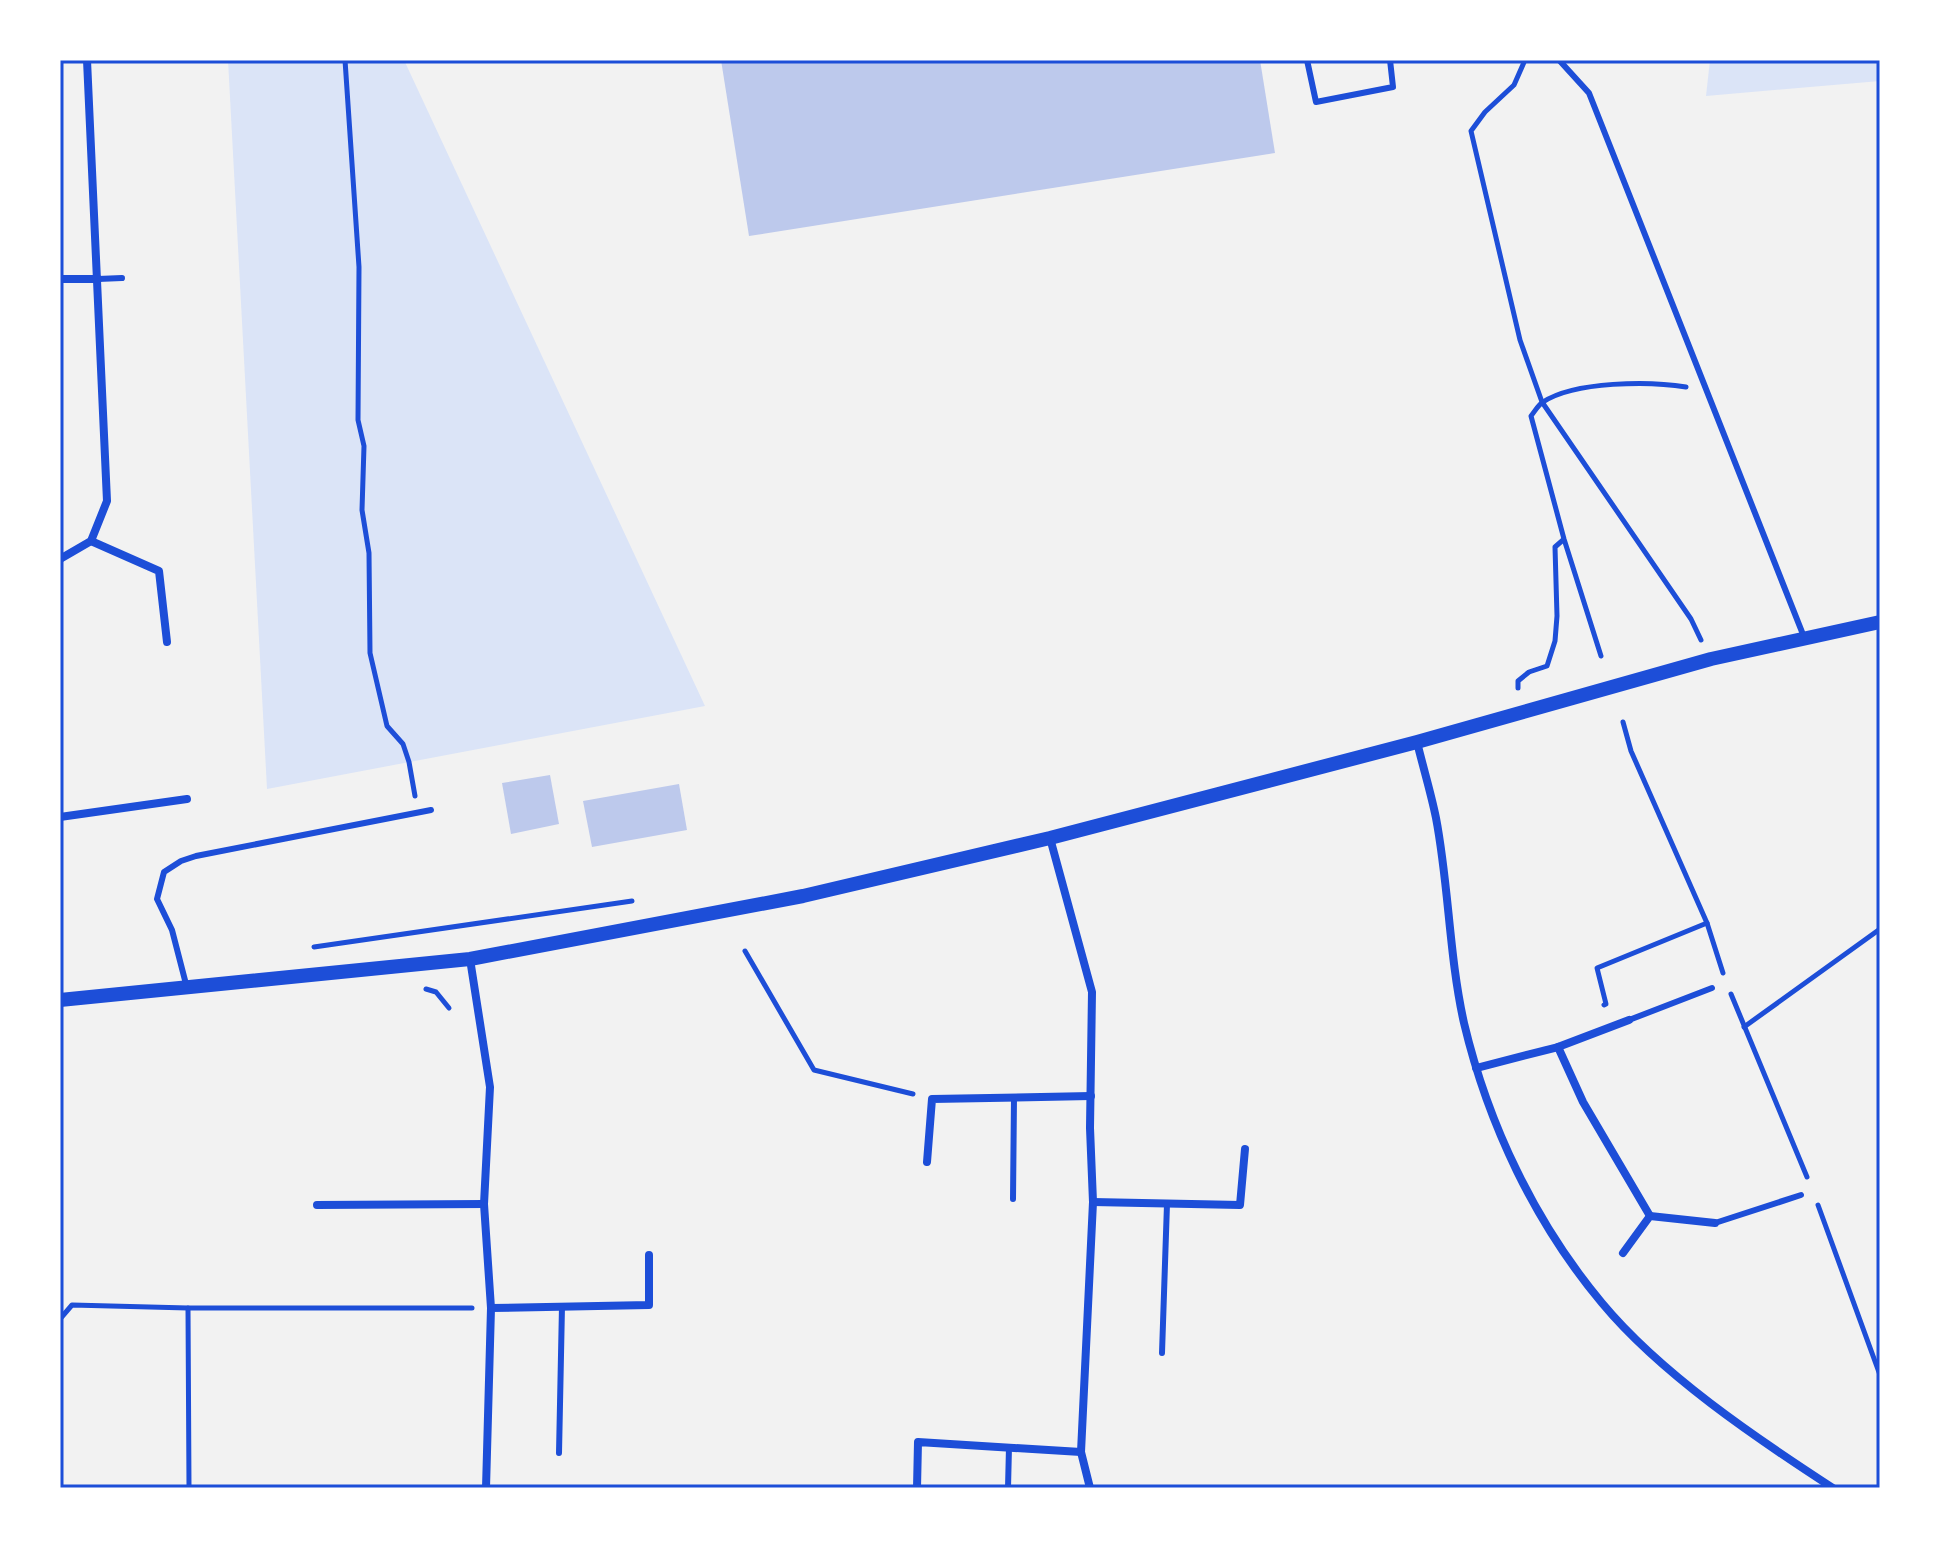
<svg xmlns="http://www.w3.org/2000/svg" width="1940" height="1548" viewBox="0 0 1940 1548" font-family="Commissioner,sans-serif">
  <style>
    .green { fill: #dbe4f7 }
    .building { fill: #bdc9ec }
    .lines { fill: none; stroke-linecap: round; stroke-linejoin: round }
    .path { stroke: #1d4ed8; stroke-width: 5 }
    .service { stroke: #1d4ed8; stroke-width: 6 }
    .minor { stroke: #1d4ed8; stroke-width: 8 }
    .tertiary { stroke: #1d4ed8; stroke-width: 14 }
    .neatline { fill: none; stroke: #1d4ed8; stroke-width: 3 }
  </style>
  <rect width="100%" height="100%" fill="#f2f2f2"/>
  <!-- green -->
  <g class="green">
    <polygon points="228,60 404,60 705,706 267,789"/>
    <polygon points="1710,60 1880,60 1880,81 1706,96"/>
  </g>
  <!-- building -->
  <g class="building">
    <polygon points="721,60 1260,60 1275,153 749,236"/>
    <polygon points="550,775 559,824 511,834 502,783"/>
    <polygon points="679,784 687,830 592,847 583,801"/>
  </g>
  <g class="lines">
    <!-- path -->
    <g class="path">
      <polyline points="345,60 359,267 358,420 364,446 362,510 369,553 370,653 387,726 403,744 409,762 415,796"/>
      <polyline points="1525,60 1514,85 1485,112 1471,131 1520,340 1542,402 1691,619 1701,640"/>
      <path d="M1601 656 1564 539 1531 416C1535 411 1539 404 1543 402 1575 381 1650 381 1686 387"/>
      <polyline points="1518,688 1518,681 1529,672 1547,666 1555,641 1557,616 1555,547 1563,540"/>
      <polyline points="1623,722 1631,751 1707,923 1723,973"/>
      <polyline points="314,947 632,901"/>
      <polyline points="745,951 814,1070 913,1094"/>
      <polyline points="426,989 436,992 449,1008"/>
      <polyline points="1731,994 1807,1177"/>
      <polyline points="1604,1005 1606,1004 1597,968 1707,923"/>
      <polyline points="1744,1027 1880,929"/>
      <polyline points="1818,1205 1880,1375"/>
      <polyline points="188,1308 189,1488"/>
      <polyline points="60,1319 72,1305 188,1308 472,1308"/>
    </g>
    <!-- service -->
    <g class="service">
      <polyline points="1307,60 1316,102 1393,87 1390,60"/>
      <polyline points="1559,60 1589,93 1804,637"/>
      <polyline points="98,279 122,278"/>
      <polyline points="187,988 172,930 157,899 164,872 181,861 196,856 431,810"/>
      <polyline points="1629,1020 1712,988"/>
      <polyline points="1013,1199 1014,1097"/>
      <polyline points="1715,1223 1801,1195"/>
      <polyline points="1162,1353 1167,1204"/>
      <polyline points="559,1453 562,1306"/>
      <polyline points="1008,1488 1009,1447"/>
    </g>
    <!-- minor -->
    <g class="minor">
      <polyline points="60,279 98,279"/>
      <polyline points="91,541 159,571 167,642"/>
      <polyline points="60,559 91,541 107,501 87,60"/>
      <path d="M1417 742C1423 767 1431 793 1436 818 1449 886 1449 956 1464 1023 1488 1124 1535 1223 1602 1303 1661 1374 1756 1438 1833 1488"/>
      <polyline points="60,817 187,799"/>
      <polyline points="1050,838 1092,992 1090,1128 1093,1202 1081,1452 1090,1488"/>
      <polyline points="470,959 490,1087 484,1204 491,1308 486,1488"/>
      <polyline points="1558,1047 1583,1102 1650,1216"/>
      <polyline points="1476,1068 1558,1047 1629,1020"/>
      <polyline points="927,1162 932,1099 1091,1096"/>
      <polyline points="1093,1202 1240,1205 1245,1149"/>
      <polyline points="317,1205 484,1204"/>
      <polyline points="1623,1253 1650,1216 1715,1223"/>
      <polyline points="491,1308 649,1305 649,1255"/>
      <polyline points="917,1488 918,1442 1081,1452"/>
    </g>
    <!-- tertiary -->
    <polyline class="tertiary" points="60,1000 470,959 803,896 1050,838 1417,742 1711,659 1880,622"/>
  </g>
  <!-- border -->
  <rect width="1940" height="1548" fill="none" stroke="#ffffff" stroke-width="124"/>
  <rect x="62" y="62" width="1816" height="1424" class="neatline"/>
</svg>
